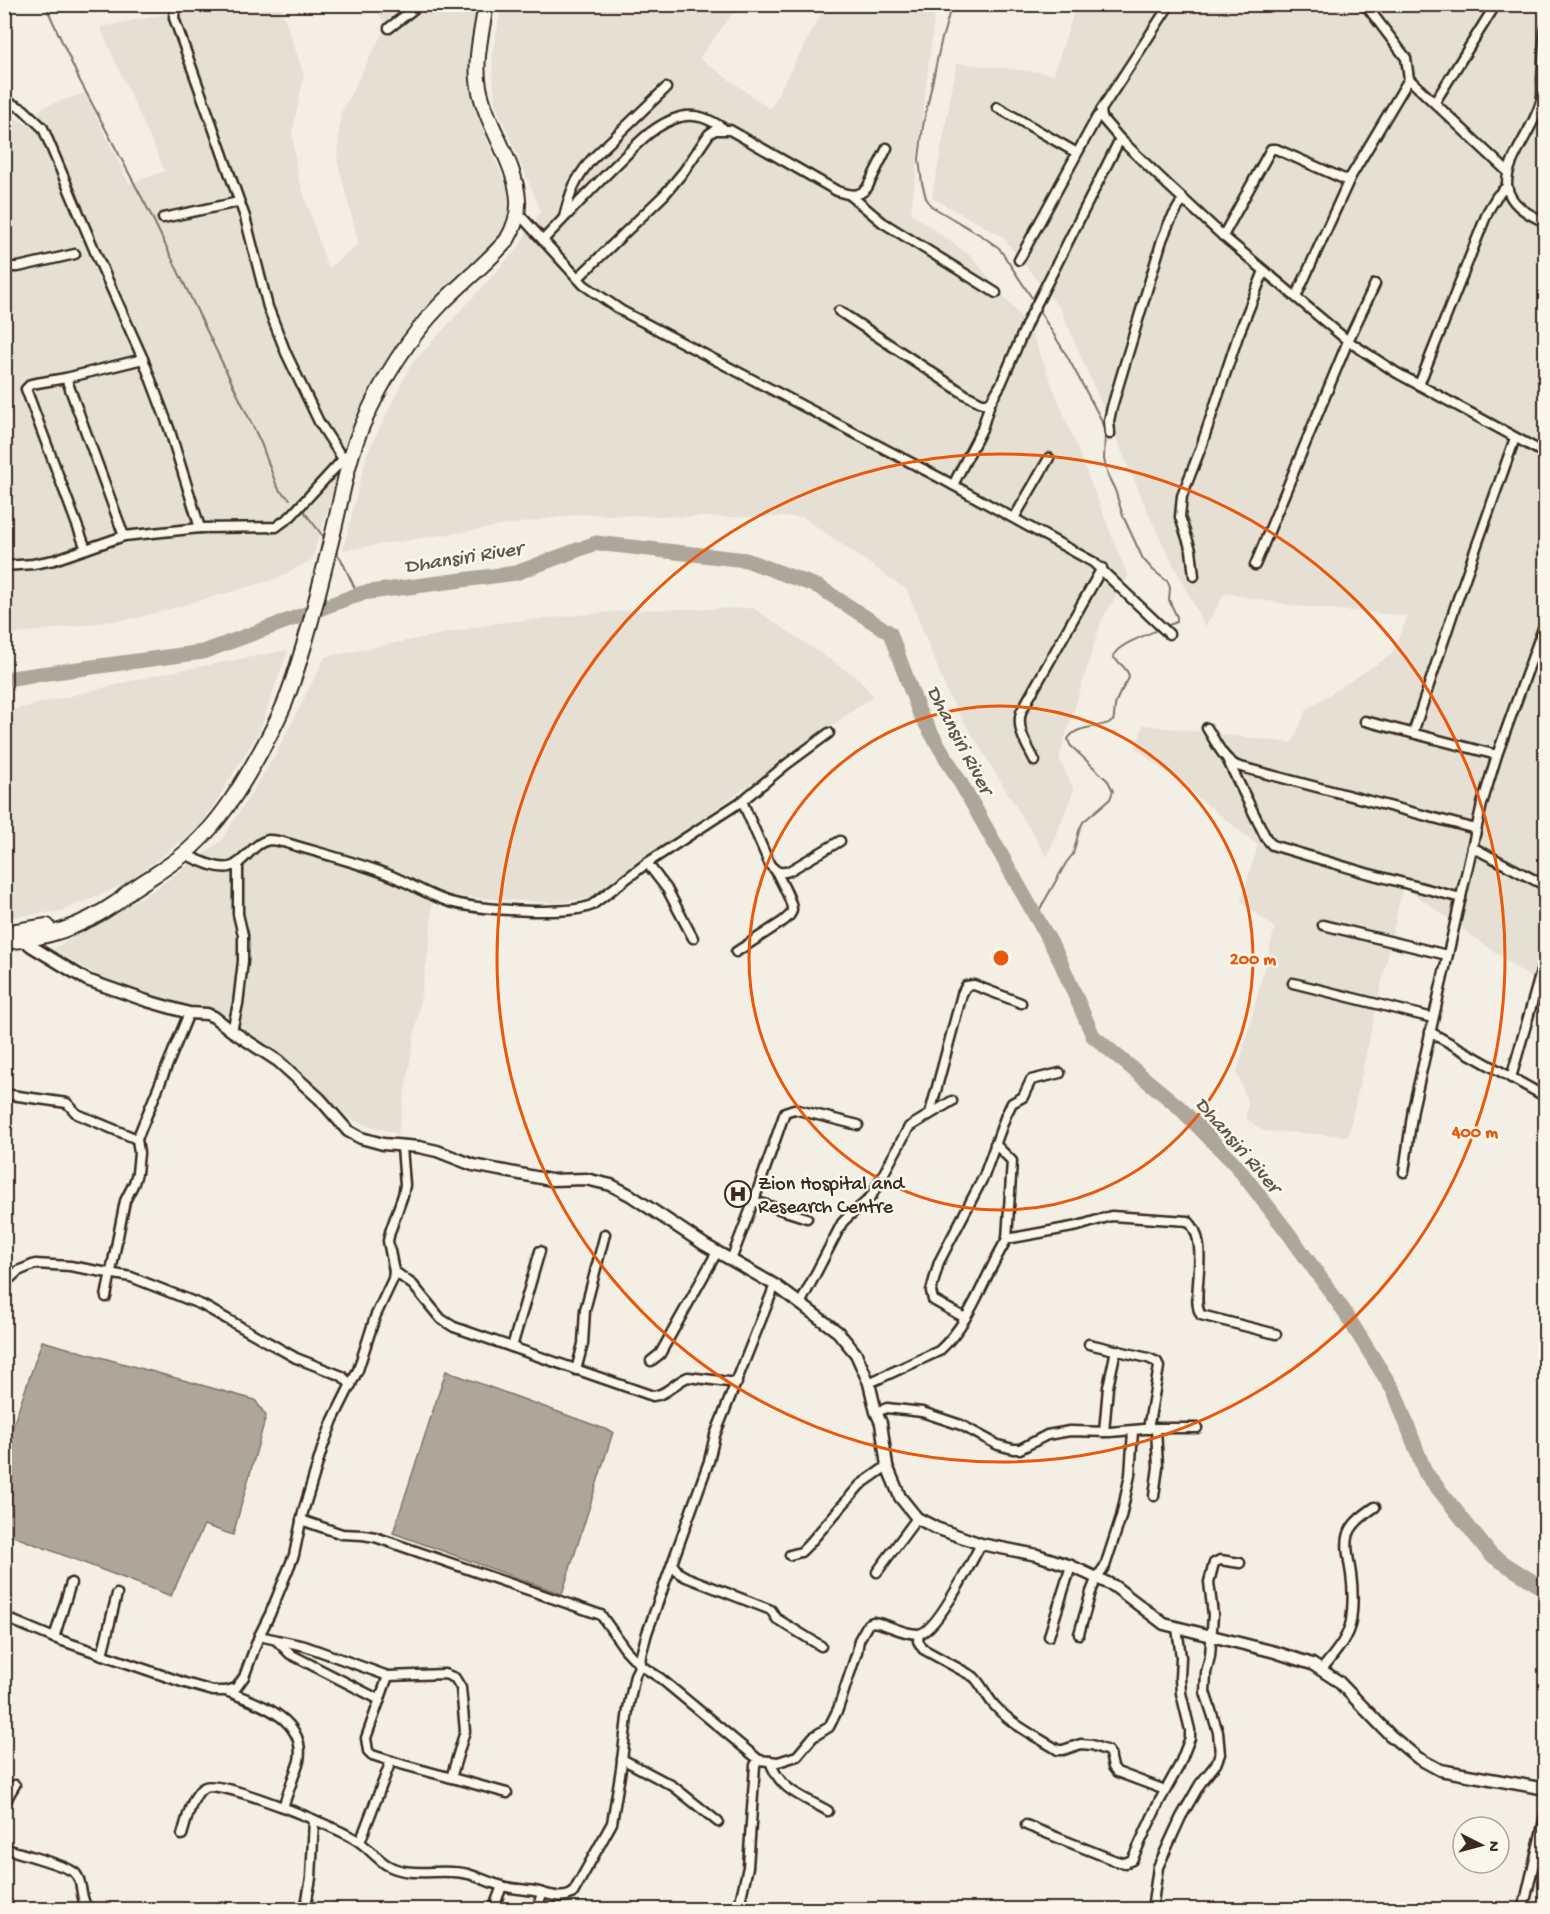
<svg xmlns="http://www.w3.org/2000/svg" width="1550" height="1914" viewBox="0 0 1550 1914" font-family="'Gochi Hand',sans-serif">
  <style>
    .built { fill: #e5dfd4 }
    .water { fill: #afa69a; stroke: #817468; stroke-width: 1.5 }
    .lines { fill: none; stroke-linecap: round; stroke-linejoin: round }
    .stream { stroke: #817468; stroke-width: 2 }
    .river { stroke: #afa69a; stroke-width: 15 }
    .minor-casing { stroke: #3b2a1e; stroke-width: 13 }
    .tertiary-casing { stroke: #3b2a1e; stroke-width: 15 }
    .primary-casing { stroke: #3b2a1e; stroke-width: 18 }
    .minor { stroke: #fbf7ec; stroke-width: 8 }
    .tertiary { stroke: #fbf7ec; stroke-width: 10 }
    .primary { stroke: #fbf7ec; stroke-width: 14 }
    .ring { fill: none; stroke: #e8590c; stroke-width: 3 }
    .labels { text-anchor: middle; stroke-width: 5; stroke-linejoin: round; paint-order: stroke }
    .poi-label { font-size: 20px; fill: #3b2a1e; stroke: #fbf7ec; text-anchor: start }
    .water-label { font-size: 21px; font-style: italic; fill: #645549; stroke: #fbf7ec }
    .centre { fill: #e8590c; stroke: #fbf7ec; stroke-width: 3 }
    .ring-label { font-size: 18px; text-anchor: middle; font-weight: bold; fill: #e8590c; stroke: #fbf7ec; stroke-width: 5; stroke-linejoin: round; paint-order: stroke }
  </style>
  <rect width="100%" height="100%" fill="#f3efe4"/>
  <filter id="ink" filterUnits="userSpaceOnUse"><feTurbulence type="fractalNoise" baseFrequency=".0167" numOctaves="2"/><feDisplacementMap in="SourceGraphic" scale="12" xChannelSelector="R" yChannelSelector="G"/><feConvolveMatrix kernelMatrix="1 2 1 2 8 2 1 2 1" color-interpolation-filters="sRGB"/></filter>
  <g filter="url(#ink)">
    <!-- built -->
    <g class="built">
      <polygon points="211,5 280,5 304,75 292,133 297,173 328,269 359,244 337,159 341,113 386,26 374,5 480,5 470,66 474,108 507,188 510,218 495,244 410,323 354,420 312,560 276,579 137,618 5,635 4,112 30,126 43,107 85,93 129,184 165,171 100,27"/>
      <polygon points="502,5 739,5 699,58 770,109 826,5 919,5 935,11 911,213 972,257 1030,329 1128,577 1102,619 1059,758 1074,790 1047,857 949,697 907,590 803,517 705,517 579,514 343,550 367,454 410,366 517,249 541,211 495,103 492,55"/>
      <polygon points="1076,5 1545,5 1545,988 1403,886 1348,1136 1263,1131 1246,1118 1248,1103 1237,1073 1275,928 1241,901 1258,845 1136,748 1143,725 1292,743 1307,709 1391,655 1408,616 1296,606 1225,593 1205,627 1154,526 1061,310 1002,236 932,198 957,63 1054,74"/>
      <polygon points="753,608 859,679 873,696 593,897 558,903 449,896 433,889 430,941 398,1134 354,1121 281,1059 216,1013 113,985 53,949 157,888 221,841 275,756 325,657 498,623 631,610"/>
      <polygon points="288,650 259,732 200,827 127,883 61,911 5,918 5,712 160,674"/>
    </g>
    <!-- water -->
    <g class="water">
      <polygon points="42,1341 255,1400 266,1416 233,1535 204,1525 171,1596 5,1533 5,1449"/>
      <polygon points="446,1371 613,1432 562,1594 393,1533"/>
    </g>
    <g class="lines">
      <!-- stream -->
      <g class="stream">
        <polyline points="45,4 78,77 150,213 261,443 276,484 280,491 290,499"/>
        <polyline points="952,4 941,42 923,126 919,159 922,183 926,198 931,206 982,236 999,248 1034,301"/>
        <polyline points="1038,309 1067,356 1101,419 1105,434 1104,459 1108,476 1115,490 1123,516 1143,559 1153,570 1168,582 1170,588 1169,600 1177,617 1177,622 1166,626"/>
        <polyline points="302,509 326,540"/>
        <polyline points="335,551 341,559 358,595"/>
        <path d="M1036 916 1066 863 1073 854 1079 831 1083 822 1110 799 1113 791 1108 781 1070 745 1068 739C1077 724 1100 729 1113 721 1115 715 1114 708 1116 702 1125 676 1141 681 1113 657 1116 644 1149 635 1161 628"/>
      </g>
      <!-- river -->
      <polyline class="river" points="4,679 203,652 362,593 516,573 596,543 746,560 819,587 890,633 919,712 967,794 1058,956 1093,1036 1179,1107 1235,1164 1289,1234 1342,1308 1395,1393 1425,1472 1491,1555 1546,1590"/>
      <defs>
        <g id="minor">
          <polyline points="177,4 175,7 174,18 245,217 268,307 286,353 319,422 343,459"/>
          <polyline points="1170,4 1101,110 1102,118 1120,139 1169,186 1223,236 1348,341 1397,373 1546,454"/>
          <polyline points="1365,4 1406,58 1409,79 1508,172"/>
          <polyline points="389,28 420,4"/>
          <path d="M1546 28C1543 45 1543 62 1542 79 1542 86 1543 95 1541 102 1526 151 1470 192 1546 222"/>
          <polyline points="4,100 23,109 43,128 96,254 143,359 169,428 200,528"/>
          <polyline points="1435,102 1496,4"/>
          <polyline points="997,107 1077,153"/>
          <polyline points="850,195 882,222 996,293"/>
          <polyline points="518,213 584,285 622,311 942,479 1093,562 1169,634"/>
          <path d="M564 217C571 190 574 181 591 160L666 88"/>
          <polyline points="163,218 239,202"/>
          <polyline points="1223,236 1271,149 1276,149 1344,179 1350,178 1409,79"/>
          <path d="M543 240C569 213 594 186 621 160 638 143 655 124 680 117 697 113 709 119 723 128"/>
          <polyline points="1019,260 1097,117 1100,114"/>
          <polyline points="4,267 18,267 75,254"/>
          <path d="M578 278 665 194 684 171 709 134 715 130H730L837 191C849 195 858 198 867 188L887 148"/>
          <polyline points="1296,297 1350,178"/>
          <polyline points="839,311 966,395 982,403 990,403 1001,384 1028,321 1120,139"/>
          <polyline points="66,378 124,536"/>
          <polyline points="1419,385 1488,211 1497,196 1506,187"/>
          <polyline points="1110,434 1109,421 1112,407 1162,240 1169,223 1183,199"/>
          <polyline points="953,485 982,429 990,403"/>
          <polyline points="1014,518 1049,458"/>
          <polyline points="86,549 26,389 31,384 66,378 143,359"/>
          <polyline points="1255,565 1348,341 1375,284"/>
          <polyline points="4,566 33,564 54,560 124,536 200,528 276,527 291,516 346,456"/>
          <polyline points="1194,576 1191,550 1180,517 1182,496 1200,450 1238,336 1264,271"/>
          <polyline points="1365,721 1497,755"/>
          <path d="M1207 728C1216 742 1222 758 1237 766L1476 829"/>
          <polyline points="1413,733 1457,601 1515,438"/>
          <path d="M1035 761C1027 745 1016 730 1021 712L1102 568"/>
          <polyline points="1228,761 1266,838 1272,845 1366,873 1461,898"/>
          <path d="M742 801 770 865C777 872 780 874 789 871L840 841"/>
          <polyline points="1472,847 1546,886"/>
          <path d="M184 854C197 859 216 870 230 867 245 863 252 843 269 840 273 840 279 841 283 842 319 853 357 862 392 876 411 884 428 895 447 901 473 910 568 916 592 905L647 863 742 801 787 764 829 733"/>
          <polyline points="647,863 667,889 693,938"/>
          <polyline points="1323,925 1447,955"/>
          <path d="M736 952 782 922C786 919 791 916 792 910 793 902 780 880 776 871"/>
          <polyline points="1293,983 1433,1018"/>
          <polyline points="232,1031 238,1004 243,961 243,935 238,914 238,863"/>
          <polyline points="1430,1032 1546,1097"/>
          <polyline points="1511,1078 1546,954"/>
          <polyline points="4,1094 67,1103 77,1114 137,1139"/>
          <polyline points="930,1113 962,994 966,986 974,985 1021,1003"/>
          <polyline points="995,1144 1012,1161 1007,1239"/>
          <polyline points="1404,1172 1413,1109 1482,804 1497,755 1546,620"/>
          <polyline points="754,1201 807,1218"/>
          <polyline points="731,1260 756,1195 785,1112 794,1109 858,1125"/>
          <path d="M394 1271 413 1285 441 1319 454 1327 653 1396C667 1395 675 1382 688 1377L737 1383"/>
          <polyline points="4,1284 18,1271 35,1264 70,1266 131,1277 202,1305 296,1358 342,1376 351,1385"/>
          <polyline points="106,1297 125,1201 134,1183 137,1173 139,1153 137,1139 189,1013"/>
          <path d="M800 1304 842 1223C851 1212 864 1206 872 1195L909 1127 952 1101"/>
          <polyline points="965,1318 933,1300 931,1291 939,1262 984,1176 1006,1115 1012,1103 1023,1097 1031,1080 1060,1073"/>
          <polyline points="1089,1344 1148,1358 1157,1362 1159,1367 1148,1429"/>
          <polyline points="512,1347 540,1251"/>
          <polyline points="651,1361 660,1354 717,1252"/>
          <polyline points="576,1370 583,1344 585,1310 605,1234"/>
          <path d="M869 1383 939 1351C972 1321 984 1276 1007 1239L1078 1226 1111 1216 1188 1221C1212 1243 1189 1299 1201 1315L1276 1334"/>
          <polyline points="876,1412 887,1408 922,1412 961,1425 998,1445 1013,1449 1020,1449 1047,1435 1070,1431 1110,1432 1156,1428 1197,1428"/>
          <polyline points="1104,1432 1108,1387 1116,1350"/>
          <polyline points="1154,1496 1158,1467 1156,1428"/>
          <polyline points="301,1520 342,1534 363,1535 375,1537 601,1615 625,1649 640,1665 660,1678 759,1760 755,1765 748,1867 738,1910"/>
          <polyline points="790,1555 801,1552 809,1544 860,1485 887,1466"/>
          <polyline points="672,1564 679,1573 686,1577 771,1610 777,1619 821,1646"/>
          <polyline points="877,1572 917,1518"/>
          <polyline points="4,1617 54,1638 185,1683 213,1691 226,1691 236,1688 244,1677 259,1636 270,1614 294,1555 303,1512 322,1449 333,1420 358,1370 375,1317 393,1279 394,1271 388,1241 390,1232 403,1195 405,1185 402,1147"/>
          <path d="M919 1634 918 1641 923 1649 974 1677C983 1686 987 1698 996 1707 1012 1725 1037 1737 1058 1750H1063L1081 1744 1092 1745 1108 1751 1110 1754 1113 1767 1117 1772 1165 1790"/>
          <polyline points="1079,1634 1091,1592 1097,1577 1105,1566 1121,1517 1130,1475 1133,1431"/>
          <polyline points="259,1636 305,1646 388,1676 445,1674 455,1678 461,1688 465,1731 451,1778"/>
          <polyline points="1049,1636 1071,1566"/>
          <polyline points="54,1638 71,1583"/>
          <polyline points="276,1640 290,1654 380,1700"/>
          <polyline points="102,1655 117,1594"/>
          <path d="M1322 1669C1333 1655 1348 1639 1351 1621 1353 1607 1353 1588 1351 1574 1345 1538 1342 1529 1375 1507"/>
          <polyline points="388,1676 366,1738 368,1751 372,1755 404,1765 507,1793"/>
          <path d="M226 1691C257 1703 307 1718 299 1761L283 1807"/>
          <polyline points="622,1759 673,1786 718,1822"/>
          <path d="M759 1760 778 1762 797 1756 813 1737 829 1727 838 1709 857 1652 859 1640 868 1624 873 1622C889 1624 901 1634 918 1634 936 1633 972 1561 981 1544"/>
          <path d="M770 1761C780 1791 802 1796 828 1811"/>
          <polyline points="4,1807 9,1795 15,1785"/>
          <polyline points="1026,1825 1116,1861 1125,1863 1132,1860 1159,1802 1179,1766 1190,1738 1190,1730 1181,1693 1180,1678 1181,1657 1177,1628"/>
          <path d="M182 1835C186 1823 192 1792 205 1787 223 1780 336 1827 355 1839 367 1846 377 1859 387 1865 411 1879 442 1867 468 1874 479 1877 490 1883 502 1886 512 1889 523 1889 534 1891 546 1893 562 1901 573 1893L612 1823 621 1769 628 1709 635 1675 640 1665 641 1655 647 1633 709 1461 715 1435 775 1285"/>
          <polyline points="360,1842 391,1761"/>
          <path d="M4 1848C18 1853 70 1866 76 1874 84 1884 79 1899 89 1910"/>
          <polyline points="305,1910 311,1878 314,1820"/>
          <polyline points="493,1910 502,1886"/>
          <polyline points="537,1910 542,1893"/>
          <polyline points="1152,1910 1158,1867 1181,1817 1200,1784 1216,1764 1220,1754 1218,1732 1205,1692 1206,1673 1210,1656 1213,1615 1209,1582 1214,1563 1220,1560 1240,1563"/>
          <polyline points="1523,1910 1546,1812"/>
        </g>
        <polyline id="tertiary" points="20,936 31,946 87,980 147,1001 189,1013 207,1014 214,1017 232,1031 278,1061 320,1099 348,1131 361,1138 383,1144 419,1147 437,1151 473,1165 551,1180 586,1179 611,1185 630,1195 705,1245 775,1285 838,1332 856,1354 869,1383 876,1412 881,1423 887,1466 900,1497 917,1518 936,1528 981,1544 1037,1555 1071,1566 1114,1586 1164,1624 1275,1652 1312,1664 1338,1681 1390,1735 1418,1758 1440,1770 1546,1789"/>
        <g id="primary">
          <polyline points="4,933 47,926"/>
          <path d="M4 942C44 939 83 926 116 903 121 900 125 895 130 891 151 876 174 865 193 846 218 823 236 795 253 765 265 744 277 723 286 700 305 649 318 594 331 541 341 503 346 463 362 426 381 382 408 338 441 304 463 282 487 263 507 240 514 228 519 215 518 200 516 163 486 125 479 87 474 60 482 31 486 4"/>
        </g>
      </defs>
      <!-- minor casing -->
      <use href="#minor" class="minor-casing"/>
      <!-- tertiary casing -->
      <use href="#tertiary" class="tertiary-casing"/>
      <!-- primary casing -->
      <use href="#primary" class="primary-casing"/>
      <!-- minor -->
      <use href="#minor" class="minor"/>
      <!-- tertiary -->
      <use href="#tertiary" class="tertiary"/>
      <!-- primary -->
      <use href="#primary" class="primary"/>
    </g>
  </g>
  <!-- distance rings -->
  <g class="ring">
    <circle cx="1001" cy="958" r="252"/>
    <circle cx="1001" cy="958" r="504"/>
  </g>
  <!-- icons -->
  <defs>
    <symbol id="hospital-ring" viewBox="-11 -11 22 22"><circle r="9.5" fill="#fbf7ec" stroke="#3b2a1e" stroke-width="1.5"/><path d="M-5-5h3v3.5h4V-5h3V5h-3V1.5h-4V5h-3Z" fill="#3b2a1e"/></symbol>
  </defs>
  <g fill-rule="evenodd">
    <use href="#hospital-ring" x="723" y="1179" width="30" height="30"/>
  </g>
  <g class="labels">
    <!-- poi labels -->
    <g class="poi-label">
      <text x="758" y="1189">Zion Hospital and<tspan x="758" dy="23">Research Centre</tspan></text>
    </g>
    <!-- water labels -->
    <g class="water-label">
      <text transform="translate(463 556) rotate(-9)" y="7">Dhansiri River</text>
      <text transform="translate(961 739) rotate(62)" y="7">Dhansiri River</text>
      <text transform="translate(1239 1144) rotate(49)" y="7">Dhansiri River</text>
    </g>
  </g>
  <circle cx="1001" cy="958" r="9" class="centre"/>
  <g class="ring-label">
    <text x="1253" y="964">200 m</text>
    <text x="1475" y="1137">400 m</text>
  </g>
  <!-- margin -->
  <rect width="1550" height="1914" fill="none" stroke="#fbf7ec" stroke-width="24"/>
  <rect x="12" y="12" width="1526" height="1890" fill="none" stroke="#3b2a1e" stroke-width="2" filter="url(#ink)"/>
  <!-- north arrow -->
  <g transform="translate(1481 1845) rotate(96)"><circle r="28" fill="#fbf7ec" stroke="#aea59a" stroke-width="1.5"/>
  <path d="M0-4.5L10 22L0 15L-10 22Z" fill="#3b2a1e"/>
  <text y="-9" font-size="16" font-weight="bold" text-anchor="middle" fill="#3b2a1e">N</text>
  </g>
</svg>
